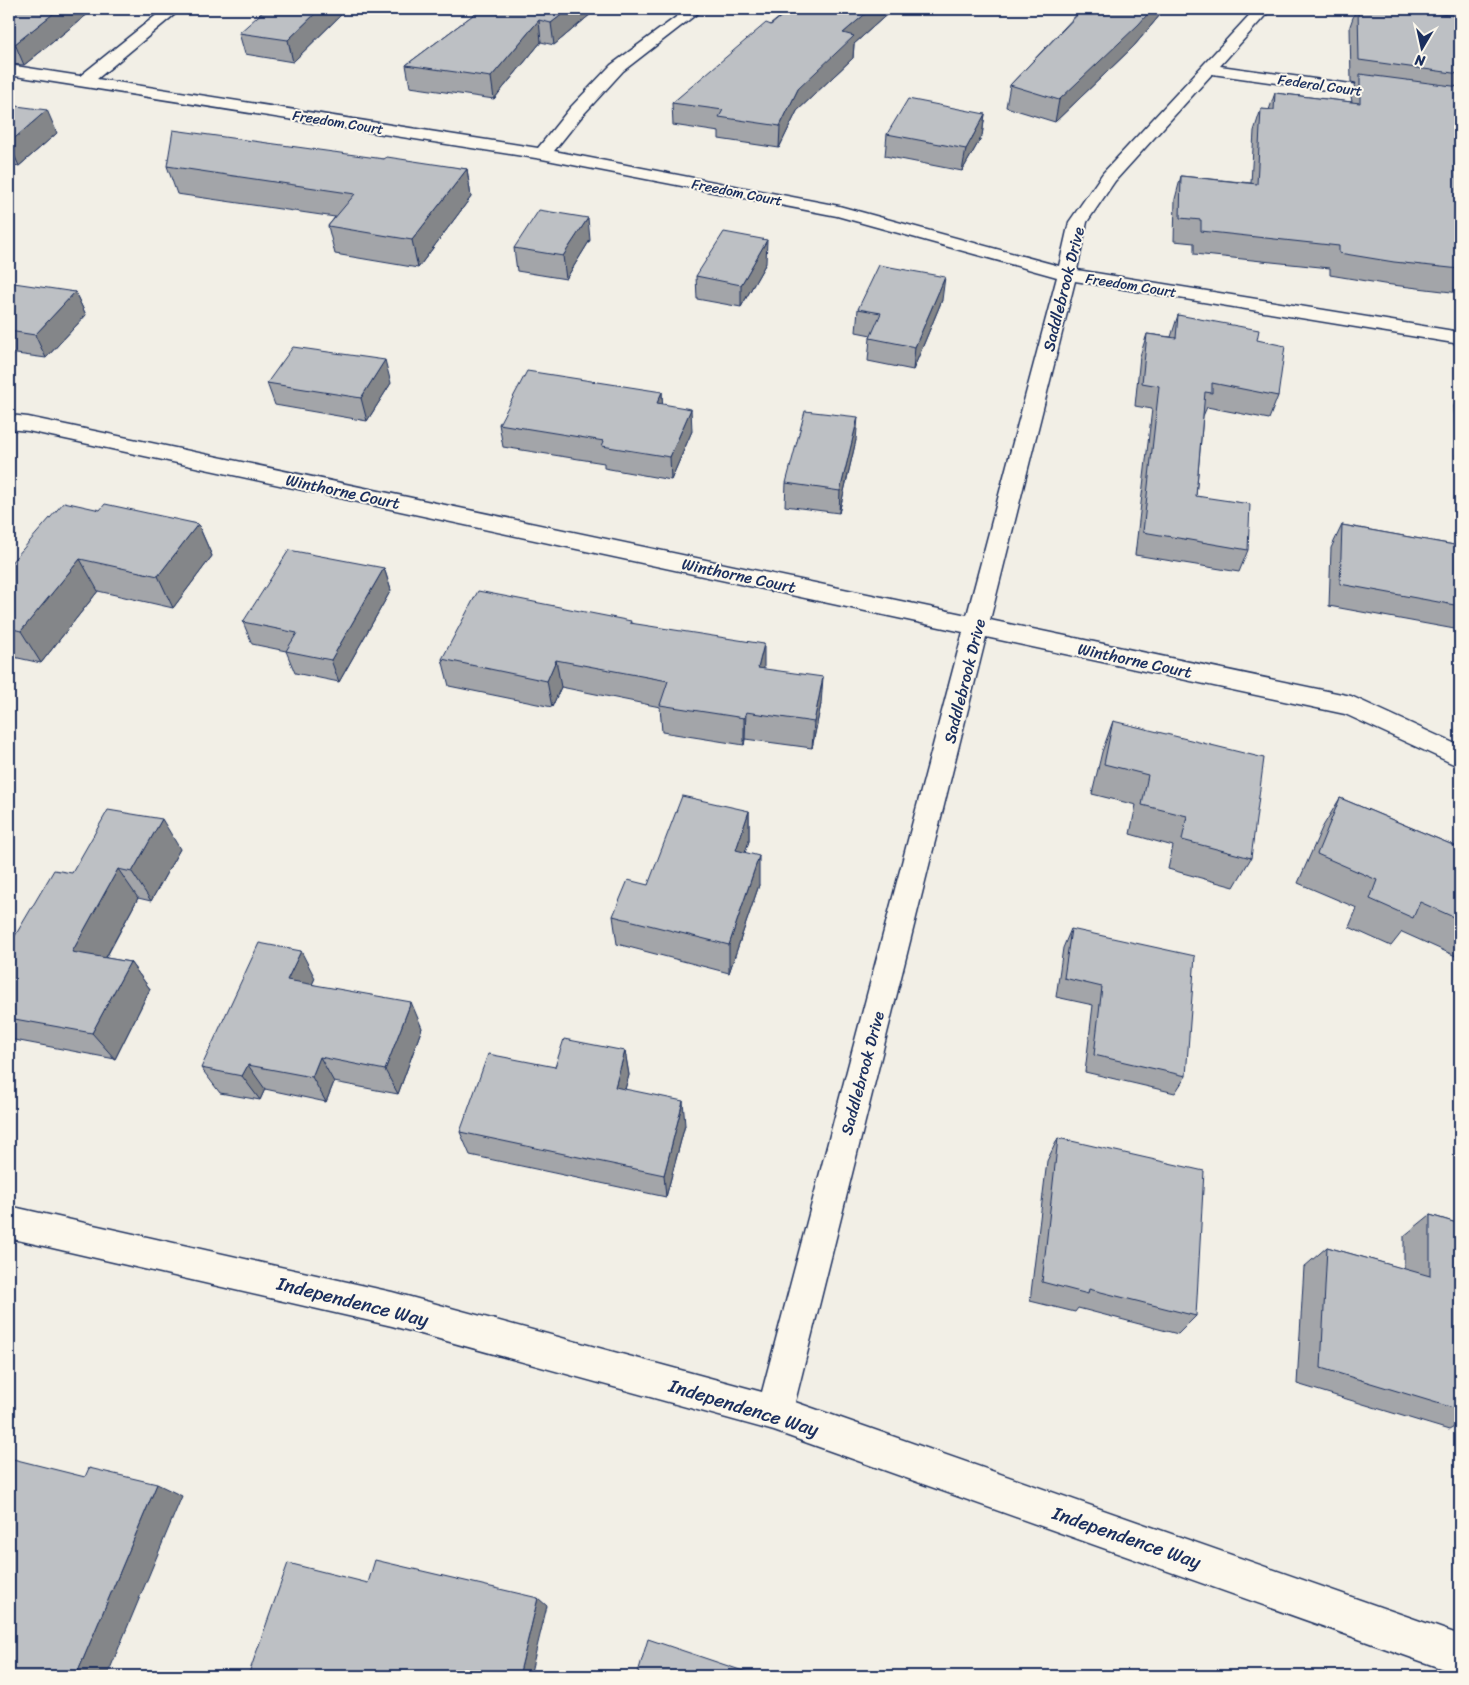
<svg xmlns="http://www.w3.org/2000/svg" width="1469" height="1685" viewBox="0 0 1469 1685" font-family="Sriracha,sans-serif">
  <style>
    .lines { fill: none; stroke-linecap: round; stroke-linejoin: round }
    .minor-casing { stroke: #1b2f5e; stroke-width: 3 }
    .minor { fill: #fbf7ec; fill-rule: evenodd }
    .wall { fill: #a3a5a9; stroke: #1b2f5e }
    .shaded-wall { fill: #848689; stroke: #1b2f5e }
    .building { fill: #bdc0c4; stroke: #1b2f5e }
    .labels { text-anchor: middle; stroke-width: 4; stroke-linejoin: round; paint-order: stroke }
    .far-street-label { font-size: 14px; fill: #1b2f5e; stroke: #fbf7ec }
    .street-label { font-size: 16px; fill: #1b2f5e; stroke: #fbf7ec }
    .near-street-label { font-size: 19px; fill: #1b2f5e; stroke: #fbf7ec }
  </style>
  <rect width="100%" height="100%" fill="#f2efe6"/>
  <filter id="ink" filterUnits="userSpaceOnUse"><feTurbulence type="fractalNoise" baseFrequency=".02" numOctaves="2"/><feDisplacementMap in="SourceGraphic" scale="10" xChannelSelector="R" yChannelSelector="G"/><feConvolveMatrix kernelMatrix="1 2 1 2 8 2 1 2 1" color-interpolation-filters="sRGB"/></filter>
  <g filter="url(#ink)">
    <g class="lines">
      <defs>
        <polygon id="minor" points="164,9 181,9 97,79 538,148 570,108 611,65 687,9 703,9 623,71 582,116 554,151 839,206 1059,266 1069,222 1103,173 1255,9 1271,9 1220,66 1460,99 1460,109 1212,74 1115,181 1087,222 1077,270 1460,332 1460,344 1075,281 990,620 1351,696 1460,746 1460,767 1345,714 986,637 795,1402 1460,1635 1460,1675 774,1431 392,1326 9,1238 9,1206 392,1292 762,1392 963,632 28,431 9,429 9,415 28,417 967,615 1057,277 837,216 542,159 9,75 9,65 80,76"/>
      </defs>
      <!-- minor casing -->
      <use href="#minor" class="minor-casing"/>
      <!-- minor -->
      <use href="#minor" class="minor"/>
    </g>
    <!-- wall -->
    <g class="wall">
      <polygon points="9,9 94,9 24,65 9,64"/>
      <polygon points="347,9 293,62 245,54 239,33"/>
      <polygon points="481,9 592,13 554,45 541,42 494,99 410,87 406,65"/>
      <polygon points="790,9 893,9 854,44 853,58 797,111 779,148 719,139 719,132 673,125 672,103"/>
      <polygon points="1082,9 1165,9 1134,46 1055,122 1006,107 1010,85"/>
      <polygon points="1356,9 1394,9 1460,16 1460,293 1384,284 1330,275 1330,268 1194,254 1194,243 1174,241 1175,199 1181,176 1251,183 1254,131 1261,109 1269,110 1275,93 1352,102 1351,96 1356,83 1351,82 1350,26"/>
      <polygon points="9,105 57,133 19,166 9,164"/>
      <polygon points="985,114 982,136 962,171 885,156 887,134"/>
      <polygon points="384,159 467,169 471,197 418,268 335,254 328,226 335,217 177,194 167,166"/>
      <polygon points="590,240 566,279 517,271 514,248"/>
      <polygon points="766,263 741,307 697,299 696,276"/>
      <polygon points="9,289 75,292 86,315 46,358 9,353"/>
      <polygon points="942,300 913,370 868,361 870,338 871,335 856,332 858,309"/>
      <polygon points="1178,315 1257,340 1278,396 1269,419 1207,407 1203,416 1196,496 1248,550 1239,572 1135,555 1152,409 1135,406 1140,356 1147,334 1171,337"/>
      <polygon points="267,383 391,383 367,421 275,405"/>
      <polygon points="662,392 662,404 692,431 671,480 604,468 604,463 503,447 499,424"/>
      <polygon points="1460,395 1460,461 1457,460 1454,406"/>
      <polygon points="856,440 839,513 785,506 786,483"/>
      <polygon points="100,510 198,524 212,556 173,608 98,591 41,663 9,656 9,565"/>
      <polygon points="1342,525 1460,546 1460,630 1329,606 1331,548"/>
      <polygon points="384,568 391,590 339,682 295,673 286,651 252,644 243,622"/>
      <polygon points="631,623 764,669 821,704 812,748 745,739 744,745 662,732 660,707 561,687 552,707 449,686 442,659"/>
      <polygon points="1113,721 1251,858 1234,887 1168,869 1173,846 1130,834 1136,805 1092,794 1102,752"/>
      <polygon points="1340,798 1460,848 1460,958 1402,932 1391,946 1349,927 1357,908 1298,883 1322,828"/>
      <polygon points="749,811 749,841 745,852 759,885 729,973 617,944 613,916 648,885"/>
      <polygon points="180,849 151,901 138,898 106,958 130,962 150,989 115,1059 9,1039 9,946 72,873"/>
      <polygon points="1071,929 1186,1076 1175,1093 1085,1072 1093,1005 1056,997 1063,948"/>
      <polygon points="315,978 312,984 422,1028 398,1094 334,1082 326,1102 265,1089 260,1100 220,1093 201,1068"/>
      <polygon points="625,1051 629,1075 625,1089 685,1125 666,1197 470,1155 460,1132 555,1067"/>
      <polygon points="1058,1138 1196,1316 1178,1334 1078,1308 1075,1312 1030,1301 1047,1161"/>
      <polygon points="1430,1215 1460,1224 1460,1424 1449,1430 1297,1384 1304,1267 1327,1247 1404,1269 1404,1236"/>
    </g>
    <!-- shaded-wall -->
    <g class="shaded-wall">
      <polygon points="59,9 94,9 24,65 15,44"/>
      <polygon points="320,9 347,9 293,62 288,40"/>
      <polygon points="569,9 592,9 592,13 554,45 551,23"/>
      <polygon points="871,9 893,9 854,44 853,58 797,111 779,148 780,126 798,89 843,33"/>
      <polygon points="1152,9 1165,9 1134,46 1055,122 1059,100"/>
      <polygon points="539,20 541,42 494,99 491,77"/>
      <polygon points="47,110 57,133 19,166 9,143"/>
      <polygon points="985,114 982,136 962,171 966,149"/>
      <polygon points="467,169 471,197 418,268 412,240"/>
      <polygon points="588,218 590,240 566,279 563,256"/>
      <polygon points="767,240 766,263 741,307 741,285"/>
      <polygon points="945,277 942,300 913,370 915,347"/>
      <polygon points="75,292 86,315 46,358 35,335"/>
      <polygon points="385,360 391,383 367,421 361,398"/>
      <polygon points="662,392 663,415 657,403"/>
      <polygon points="691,409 692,431 671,480 670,457"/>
      <polygon points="858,417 856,440 839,513 840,491"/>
      <polygon points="198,524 212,556 173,608 158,576"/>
      <polygon points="80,559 98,591 41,663 21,631"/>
      <polygon points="384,568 391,590 339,682 331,660"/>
      <polygon points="764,644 764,671 758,668"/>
      <polygon points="556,660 561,687 552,707 547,681"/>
      <polygon points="823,677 821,704 812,748 814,722"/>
      <polygon points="746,712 745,739 744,745 744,718"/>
      <polygon points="749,811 749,841 736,879 736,850"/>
      <polygon points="162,819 180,849 151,901 132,872"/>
      <polygon points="759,856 759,885 729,973 729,945"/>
      <polygon points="118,869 138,898 94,979 72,952"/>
      <polygon points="301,951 315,978 302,1006 287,980"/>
      <polygon points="130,962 150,989 115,1059 92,1033"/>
      <polygon points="411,1002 422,1028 398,1094 385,1070"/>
      <polygon points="625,1051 629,1075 619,1111 615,1087"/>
      <polygon points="320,1057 334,1082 326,1102 312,1077"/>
      <polygon points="248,1065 265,1089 260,1100 242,1076"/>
      <polygon points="683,1101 685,1125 666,1197 664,1175"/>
      <polygon points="157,1484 182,1496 107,1676 76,1676"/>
      <polygon points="538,1598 547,1606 530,1676 519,1676"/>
    </g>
    <!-- building -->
    <g class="building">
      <polygon points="9,9 59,9 15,44 9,43"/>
      <polygon points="266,9 320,9 288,40 239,33"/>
      <polygon points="481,9 569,9 551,23 539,20 491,77 406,65"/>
      <polygon points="790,9 871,9 843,33 854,36 798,89 780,126 719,117 723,110 672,103 766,23 771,25"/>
      <polygon points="1083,9 1152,9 1139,24 1059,100 1010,85"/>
      <polygon points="1358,9 1394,9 1460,16 1460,74 1359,60"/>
      <polygon points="1360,74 1460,87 1460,269 1394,262 1339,253 1339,246 1201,231 1201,220 1180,218 1181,176 1257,184 1261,109 1274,110 1275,93 1360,103"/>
      <polygon points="908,99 985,114 966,149 887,134"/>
      <polygon points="9,105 47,110 9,143"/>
      <polygon points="173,130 384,159 387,157 467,169 412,240 328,226 355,194 167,166"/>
      <polygon points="539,210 588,218 563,256 514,248"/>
      <polygon points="724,232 767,240 741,285 696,276"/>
      <polygon points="879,265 945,277 915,347 870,338 881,313 858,309"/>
      <polygon points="14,283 75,292 35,335 9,331 9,289"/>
      <polygon points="1178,315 1259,330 1257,340 1285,346 1278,396 1212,383 1212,393 1205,392 1196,496 1250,504 1248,550 1143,532 1159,386 1142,383 1147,334 1176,338"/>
      <polygon points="293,347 385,360 361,398 267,383"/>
      <polygon points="527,371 662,392 657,403 691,409 670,457 602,446 604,441 499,424"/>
      <polygon points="805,411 858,417 840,491 786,483"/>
      <polygon points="64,502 100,510 105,504 198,524 158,576 80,559 21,631 9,628 9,565"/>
      <polygon points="1342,525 1460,546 1460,606 1340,584"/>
      <polygon points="289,550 384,568 331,660 286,651 297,633 243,622"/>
      <polygon points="478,591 631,621 630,623 764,644 758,668 823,677 814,722 746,712 744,718 660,705 668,681 556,660 547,681 442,659"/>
      <polygon points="1113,721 1264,758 1251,858 1182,840 1187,816 1142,805 1148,775 1104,764"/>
      <polygon points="682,796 749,811 736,850 759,856 729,945 613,916 628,880 648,885"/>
      <polygon points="1340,798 1460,848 1460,920 1420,902 1413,918 1370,899 1377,880 1317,854"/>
      <polygon points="108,810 162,819 132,872 118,869 72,952 130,962 92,1033 9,1018 9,946 54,870 72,873"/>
      <polygon points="1071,929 1195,956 1186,1076 1094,1055 1102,987 1064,978"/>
      <polygon points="259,943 301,951 287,980 411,1002 385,1070 320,1057 312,1077 248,1065 242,1076 201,1068"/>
      <polygon points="564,1039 625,1051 615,1087 683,1101 664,1175 460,1132 488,1054 555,1067"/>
      <polygon points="1058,1138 1204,1171 1196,1316 1089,1289 1088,1294 1042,1282"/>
      <polygon points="1430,1215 1460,1224 1460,1410 1321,1368 1327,1247 1430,1276"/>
      <polygon points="9,1458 85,1477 89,1468 157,1484 76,1676 9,1676 9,1671 10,1668 9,1668"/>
      <polygon points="375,1560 538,1598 519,1676 248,1676 288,1563 368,1583"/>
      <polygon points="648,1639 758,1676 637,1676"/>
    </g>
  </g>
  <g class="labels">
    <!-- far-street labels -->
    <g class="far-street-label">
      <text transform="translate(1320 85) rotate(8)" y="5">Federal Court</text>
      <text transform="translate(338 122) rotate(9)" y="5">Freedom Court</text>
      <text transform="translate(737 192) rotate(11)" y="5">Freedom Court</text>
      <text transform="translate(1131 285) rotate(9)" y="5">Freedom Court</text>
    </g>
    <!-- street labels -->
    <g class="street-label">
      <text transform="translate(1063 289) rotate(-76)" y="6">Saddlebrook Drive</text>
      <text transform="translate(343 491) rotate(12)" y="6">Winthorne Court</text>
      <text transform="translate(739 575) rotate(12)" y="6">Winthorne Court</text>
      <text transform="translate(1135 660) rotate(12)" y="6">Winthorne Court</text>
      <text transform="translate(964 681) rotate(-76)" y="6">Saddlebrook Drive</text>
      <text transform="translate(862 1073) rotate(-75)" y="6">Saddlebrook Drive</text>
    </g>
    <!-- near-street labels -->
    <g class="near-street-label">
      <text transform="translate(353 1301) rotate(14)" y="7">Independence Way</text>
      <text transform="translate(744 1407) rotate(17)" y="7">Independence Way</text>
      <text transform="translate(1127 1537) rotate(19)" y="7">Independence Way</text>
    </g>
  </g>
  <!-- margin -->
  <rect width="1469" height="1685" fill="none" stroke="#fbf7ec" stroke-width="30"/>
  <rect x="15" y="15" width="1439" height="1655" fill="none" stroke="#1b2f5e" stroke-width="2" filter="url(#ink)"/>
  <!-- north arrow -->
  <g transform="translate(1422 48) rotate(189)" stroke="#fbf7ec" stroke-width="4" paint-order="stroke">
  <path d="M0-4L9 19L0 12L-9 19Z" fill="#1b2f5e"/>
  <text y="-8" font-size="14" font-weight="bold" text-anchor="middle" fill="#1b2f5e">N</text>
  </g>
</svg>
